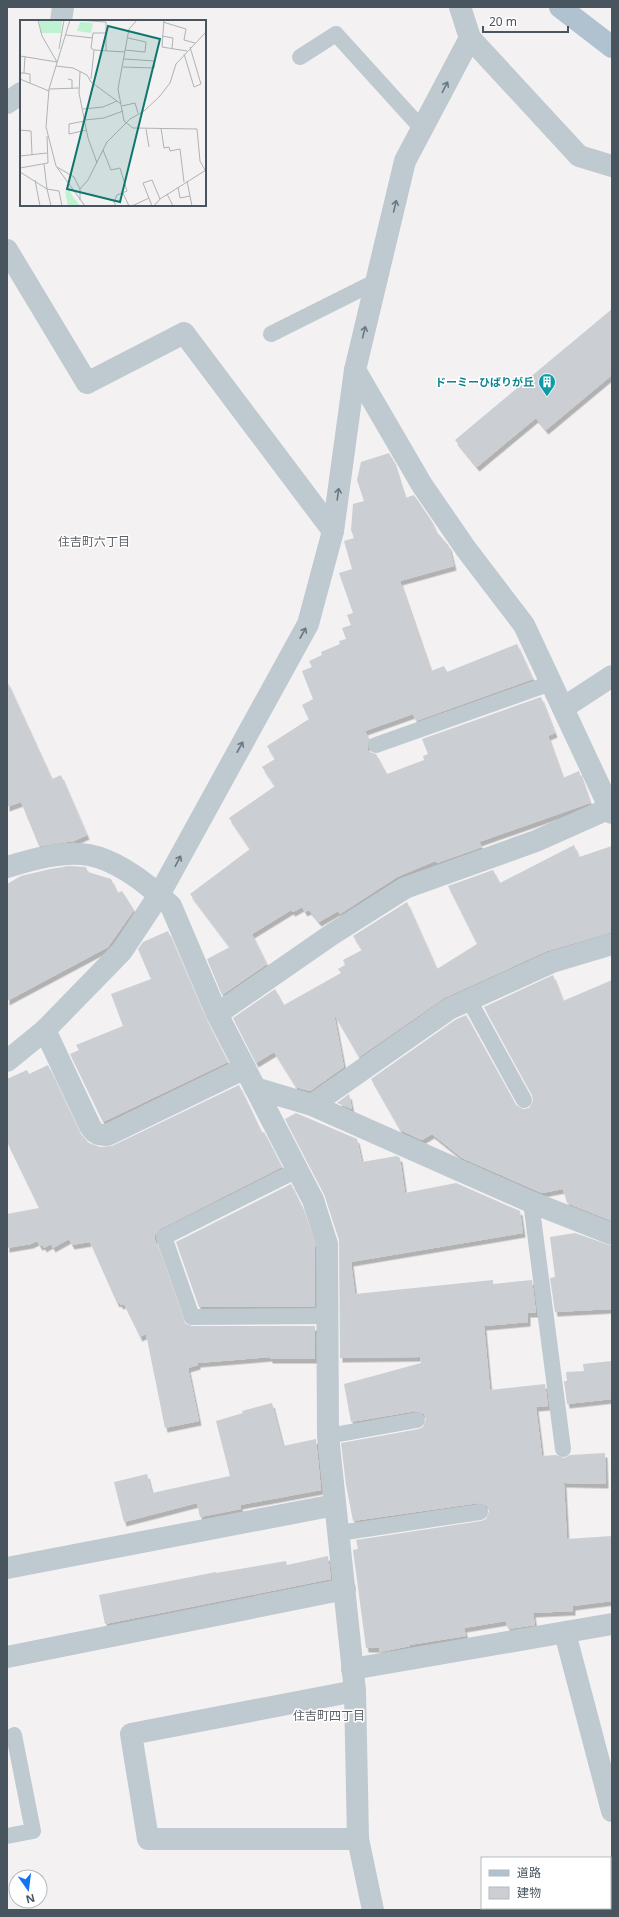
<svg xmlns="http://www.w3.org/2000/svg" width="619" height="1917" viewBox="0 0 619 1917" font-family="'Noto Sans','Noto Sans JP',sans-serif">
  <style>
    .building { fill: #cbced3; filter: url(#shadow) }
    .lines { fill: none; stroke-linecap: round; stroke-linejoin: round }
    .lane { stroke: #bec9d0; stroke-width: 16 }
    .street { stroke: #bec9d0; stroke-width: 22 }
    .primary { stroke: #b0c1d0; stroke-width: 22 }
    .oneway { stroke: #6b7881 }
    .labels { text-anchor: middle; stroke-width: 3; stroke-linejoin: round; paint-order: stroke }
    .culture-label { font-size: 11px; font-weight: bold; fill: #0d838f; stroke: #fff; text-anchor: end }
    .neighbourhood-label { font-size: 12px; fill: #5d6166; stroke: #fff }
    .inset-road { fill: none; stroke: #afb3b7; stroke-width: 1 }
    .view { fill: #0f766e; fill-opacity: 0.15; stroke: #0f766e; stroke-width: 2 }
    .inset-edge { fill: none; stroke: #48555f; stroke-width: 2 }
  </style>
  <defs>
    <filter id="shadow"><feDropShadow dx="2.5" dy="4.5" stdDeviation="0" flood-color="#0004"/></filter>
  </defs>
  <rect width="100%" height="100%" fill="#f3f1f1"/>
  <!-- building -->
  <g class="building">
    <polygon points="612,309 612,375 546,430 536,418 477,467 455,440"/>
    <polygon points="389,453 393,460 405,498 414,495 431,520 436,531 449,546 454,566 400,581 431,671 444,666 447,672 517,644 533,679 416,721 413,714 365,731 369,739 367,749 370,752 376,754 387,774 424,760 423,756 428,754 422,739 541,697 555,733 548,736 563,778 579,771 590,803 479,842 482,847 437,863 435,861 397,877 340,914 338,911 319,922 309,910 305,912 302,907 293,912 291,910 252,934 267,964 222,995 207,959 230,947 190,894 250,849 229,818 275,786 262,767 275,759 267,746 309,719 302,705 313,699 302,671 312,667 309,661 322,655 321,652 340,644 339,641 346,639 342,628 351,625 347,615 353,613 339,573 352,569 344,541 354,538 351,530 353,504 364,501 357,480 361,462"/>
    <polygon points="7,681 52,779 61,775 87,835 74,841 39,846 21,802 7,807"/>
    <polygon points="574,845 579,857 612,846 612,932 547,951 444,998 359,1057 334,1014 344,1067 310,1091 296,1087 274,1052 256,1063 233,1018 275,989 284,1005 341,973 338,969 345,965 343,960 362,950 353,936 407,902 437,969 477,944 448,886 493,870 500,883"/>
    <polygon points="69,866 86,867 88,872 111,879 118,893 122,891 134,910 108,947 7,1001 7,884 21,876 50,869"/>
    <polygon points="168,931 206,1019 228,1062 103,1122 70,1054 79,1050 76,1045 123,1026 111,994 151,979 138,949 143,942"/>
    <polygon points="553,975 563,1001 612,980 612,1221 567,1203 563,1189 542,1193 462,1158 432,1134 422,1140 400,1130 371,1079 455,1020 466,1015 516,1105 523,1109 529,1108 533,1101 532,1095 484,1007"/>
    <polygon points="48,1065 80,1133 89,1143 100,1147 112,1146 239,1085 262,1133 264,1132 282,1167 160,1229 155,1235 155,1240 183,1320 186,1324 192,1326 315,1326 315,1359 270,1359 270,1357 198,1363 198,1365 188,1368 199,1421 165,1428 146,1334 140,1337 124,1304 121,1305 119,1302 117,1303 90,1242 72,1245 69,1239 53,1248 51,1244 44,1248 43,1245 40,1246 37,1241 31,1244 7,1248 7,1214 39,1208 7,1142 7,1079 27,1070 29,1074"/>
    <polygon points="349,1094 352,1109 337,1103"/>
    <polygon points="296,1113 357,1139 362,1162 397,1156 400,1158 405,1193 456,1183 520,1211 523,1233 351,1262 355,1294 493,1280 493,1284 532,1280 536,1313 528,1313 528,1322 484,1326 490,1390 545,1384 548,1406 536,1407 542,1456 556,1455 564,1458 570,1455 605,1453 606,1484 564,1483 567,1539 612,1536 612,1601 573,1606 573,1611 533,1613 535,1625 508,1629 506,1621 464,1628 466,1636 409,1645 410,1646 380,1652 379,1648 366,1648 353,1550 358,1549 356,1540 481,1521 486,1519 489,1511 487,1506 479,1503 353,1521 346,1485 341,1443 419,1429 423,1427 426,1419 424,1414 416,1411 351,1422 344,1384 421,1363 420,1357 340,1358 339,1240 324,1194 285,1119"/>
    <polygon points="291,1184 301,1205 315,1246 315,1307 199,1307 176,1242"/>
    <polygon points="575,1233 612,1246 612,1309 555,1312 550,1278 555,1277 550,1237"/>
    <polygon points="612,1361 612,1399 567,1404 564,1381 567,1381 566,1372 584,1371 583,1364"/>
    <polygon points="272,1403 283,1446 316,1439 321,1490 240,1505 241,1509 200,1517 197,1503 124,1522 114,1482 147,1474 152,1493 230,1476 216,1421 243,1413 242,1411"/>
    <polygon points="328,1556 331,1579 105,1624 99,1595 216,1572 216,1573 286,1561 287,1565"/>
  </g>
  <g class="lines">
    <!-- lane -->
    <g class="lane">
      <polyline points="300,57 336,34 423,130"/>
      <polyline points="271,334 377,281"/>
      <polyline points="376,745 551,683"/>
      <polyline points="469,1000 524,1100"/>
      <polyline points="297,1170 164,1237 192,1317 328,1316"/>
      <polyline points="531,1202 563,1449"/>
      <polyline points="328,1436 417,1420"/>
      <polyline points="339,1533 480,1512"/>
      <polyline points="7,1836 33,1831 14,1735"/>
    </g>
    <!-- street -->
    <g class="street">
      <polyline points="61,21 63,7"/>
      <polyline points="470,38 579,156 612,166"/>
      <polyline points="7,103 21,93"/>
      <polyline points="7,250 87,383 184,333 333,531"/>
      <polyline points="355,370 422,485 466,549 524,625 612,813"/>
      <polyline points="563,708 612,676"/>
      <path d="M7 867C30 860 64 850 89 855 120 861 149 885 171 906L217 1014 313 1200 327 1244 328 1436 355 1691 358 1839 373 1910"/>
      <polyline points="217,1014 331,935 405,888 536,841 610,808"/>
      <path d="M45 1030 90 1126C95 1134 98 1135 107 1135L245 1068"/>
      <polyline points="7,1061 45,1030 122,951 159,895 308,624 333,531 355,370 405,161 470,38 460,7"/>
      <polyline points="255,1088 312,1105 531,1202 612,1234"/>
      <polyline points="312,1105 449,1009 552,962 612,944"/>
      <polyline points="7,1568 335,1505"/>
      <polyline points="565,1633 612,1811"/>
      <polyline points="7,1657 345,1589"/>
      <polyline points="352,1669 612,1624"/>
      <polyline points="355,1691 131,1734 148,1839 358,1839"/>
    </g>
    <!-- primary -->
    <polyline class="primary" points="560,7 612,47"/>
  </g>
  <!-- one-way arrows -->
  <defs><path id="oneway-shaft" d="M-6 0H5M1.5-3L5.5 0L1.5 3" fill="none" stroke-width="1.6" stroke-linecap="round" stroke-linejoin="round"/></defs>
  <g class="oneway">
    <use href="#oneway-shaft" transform="translate(445 87) rotate(-63)"/>
    <use href="#oneway-shaft" transform="translate(395 206) rotate(-77)"/>
    <use href="#oneway-shaft" transform="translate(364 332) rotate(-76)"/>
    <use href="#oneway-shaft" transform="translate(338 494) rotate(-82)"/>
    <use href="#oneway-shaft" transform="translate(303 633) rotate(-61)"/>
    <use href="#oneway-shaft" transform="translate(240 747) rotate(-61)"/>
    <use href="#oneway-shaft" transform="translate(178 861) rotate(-62)"/>
  </g>
  <!-- icons -->
  <defs>
    <symbol id="building-pin" viewBox="-11 -11 22 30"><path d="M0 17L-7.5 6A9.5 9.5 0 1 1 7.5 6Z" fill="#0f9aa8" stroke="#fff"/><path d="M-4-6H4V6H1V3H-1V6H-4ZM-2.5-4.3h1.7v1.8h-1.7ZM.8-4.3h1.7v1.8H.8ZM-2.5-1h1.7V.8h-1.7ZM.8-1h1.7V.8H.8Z" fill="#fff"/></symbol>
  </defs>
  <g fill-rule="evenodd">
    <use href="#building-pin" x="537" y="372" width="20" height="27"/>
  </g>
  <g class="labels">
    <!-- culture labels -->
    <g class="culture-label">
      <text x="534" y="386">ドーミーひばりが丘</text>
    </g>
    <!-- neighbourhood labels -->
    <g class="neighbourhood-label">
      <text x="94" y="546">住吉町六丁目</text>
      <text x="329" y="1720">住吉町四丁目</text>
    </g>
  </g>
  <!-- overview -->
  <g transform="translate(20 20)">
    <rect width="186" height="186" fill="#f3f1f1"/>
    <path d="M19 0 42 1 41 13H21ZM60 2 73 3 71 13 57 11Z" fill="#bff2d1"/>
    <path d="M49 170 54 178 60 186H48L45 171Z" fill="#bff2d1"/>
    <path class="inset-road" d="M18 0 22 16 37 42M50 0 29 69 26 107 36 146 65 186M57 0 86 2V31M117 0 109 9 98 69 104 101 113 108 177 109 180 141 186 152M144 0 142 27 167 31M143 2 166 9 164 20 175 23M46 15 73 18M142 16 153 18 152 29M39 29 44 0M74 30 71 28 73 13H86M105 30 125 32 126 22 108 18M164 34 174 67 181 64 170 27M0 36 37 42M36 46 53 48 67 55 71 62 101 84M103 47 134 48 135 41 104 39M60 52 59 73 68 118 77 143M0 53H4L5 36M4 53 10 54V63M0 59 29 71M48 59 52 60V69M71 59 74 30 105 32M29 69 59 68M102 86 115 83 118 93M63 89 83 87 97 81M65 100 84 98 103 91M65 101 49 104V114L67 110M141 108 144 128 149 127 150 131 160 129 164 162M126 109 129 127M0 110 11 111 12 135M83 130 91 150 100 148 107 171 97 175 94 182 96 186M0 136 27 133M24 144 27 169 39 171 42 186M37 147 54 157 60 169M0 148 28 143 27 116M0 152 27 169 31 186M15 160 20 186M167 161 172 186M158 167 160 178 170 176M103 173 109 186M147 174 153 186M60 180V169L68 160 87 122 110 99 124 91 139 77 150 63 156 44 186 12M112 186 129 178M132 186 123 163 132 160 140 179M134 186 140 179 186 150"/>
    <path class="view" d="M88 6 140 19 100 182 47 169Z"/>
    <rect width="186" height="186" class="inset-edge"/>
  </g>
  <!-- border -->
  <rect width="619" height="1917" fill="none" stroke="#48555f" stroke-width="16"/>
  <!-- legend -->
  <rect x="481" y="1857" width="130" height="52" fill="#ffffff" stroke="#b6bbbf"/>
  <rect x="489" y="1870" width="20" height="6" fill="#b0c1d0" stroke="#b6bbbf"/>
  <text x="517" y="1877" font-size="12" fill="#48555f">道路</text>
  <rect x="489" y="1887" width="20" height="12" fill="#cbced3" stroke="#b6bbbf"/>
  <text x="517" y="1897" font-size="12" fill="#48555f">建物</text>
  <!-- north arrow -->
  <g transform="translate(28 1889) rotate(166)"><circle r="19" fill="#ffffff" stroke="#b6bbbf"/>
  <path d="M0-3L7 15L0 10L-7 15Z" fill="#1275ed"/>
  <text y="-6" font-size="11" font-weight="bold" text-anchor="middle" fill="#48555f">N</text>
  </g>
  <!-- scale -->
  <path d="M483 26v6h85v-6" fill="none" stroke="#48555f" stroke-width="2"/>
  <text x="489" y="26" font-size="12" fill="#48555f" stroke="#ffffff" stroke-width="3" paint-order="stroke">20 m</text>
</svg>
